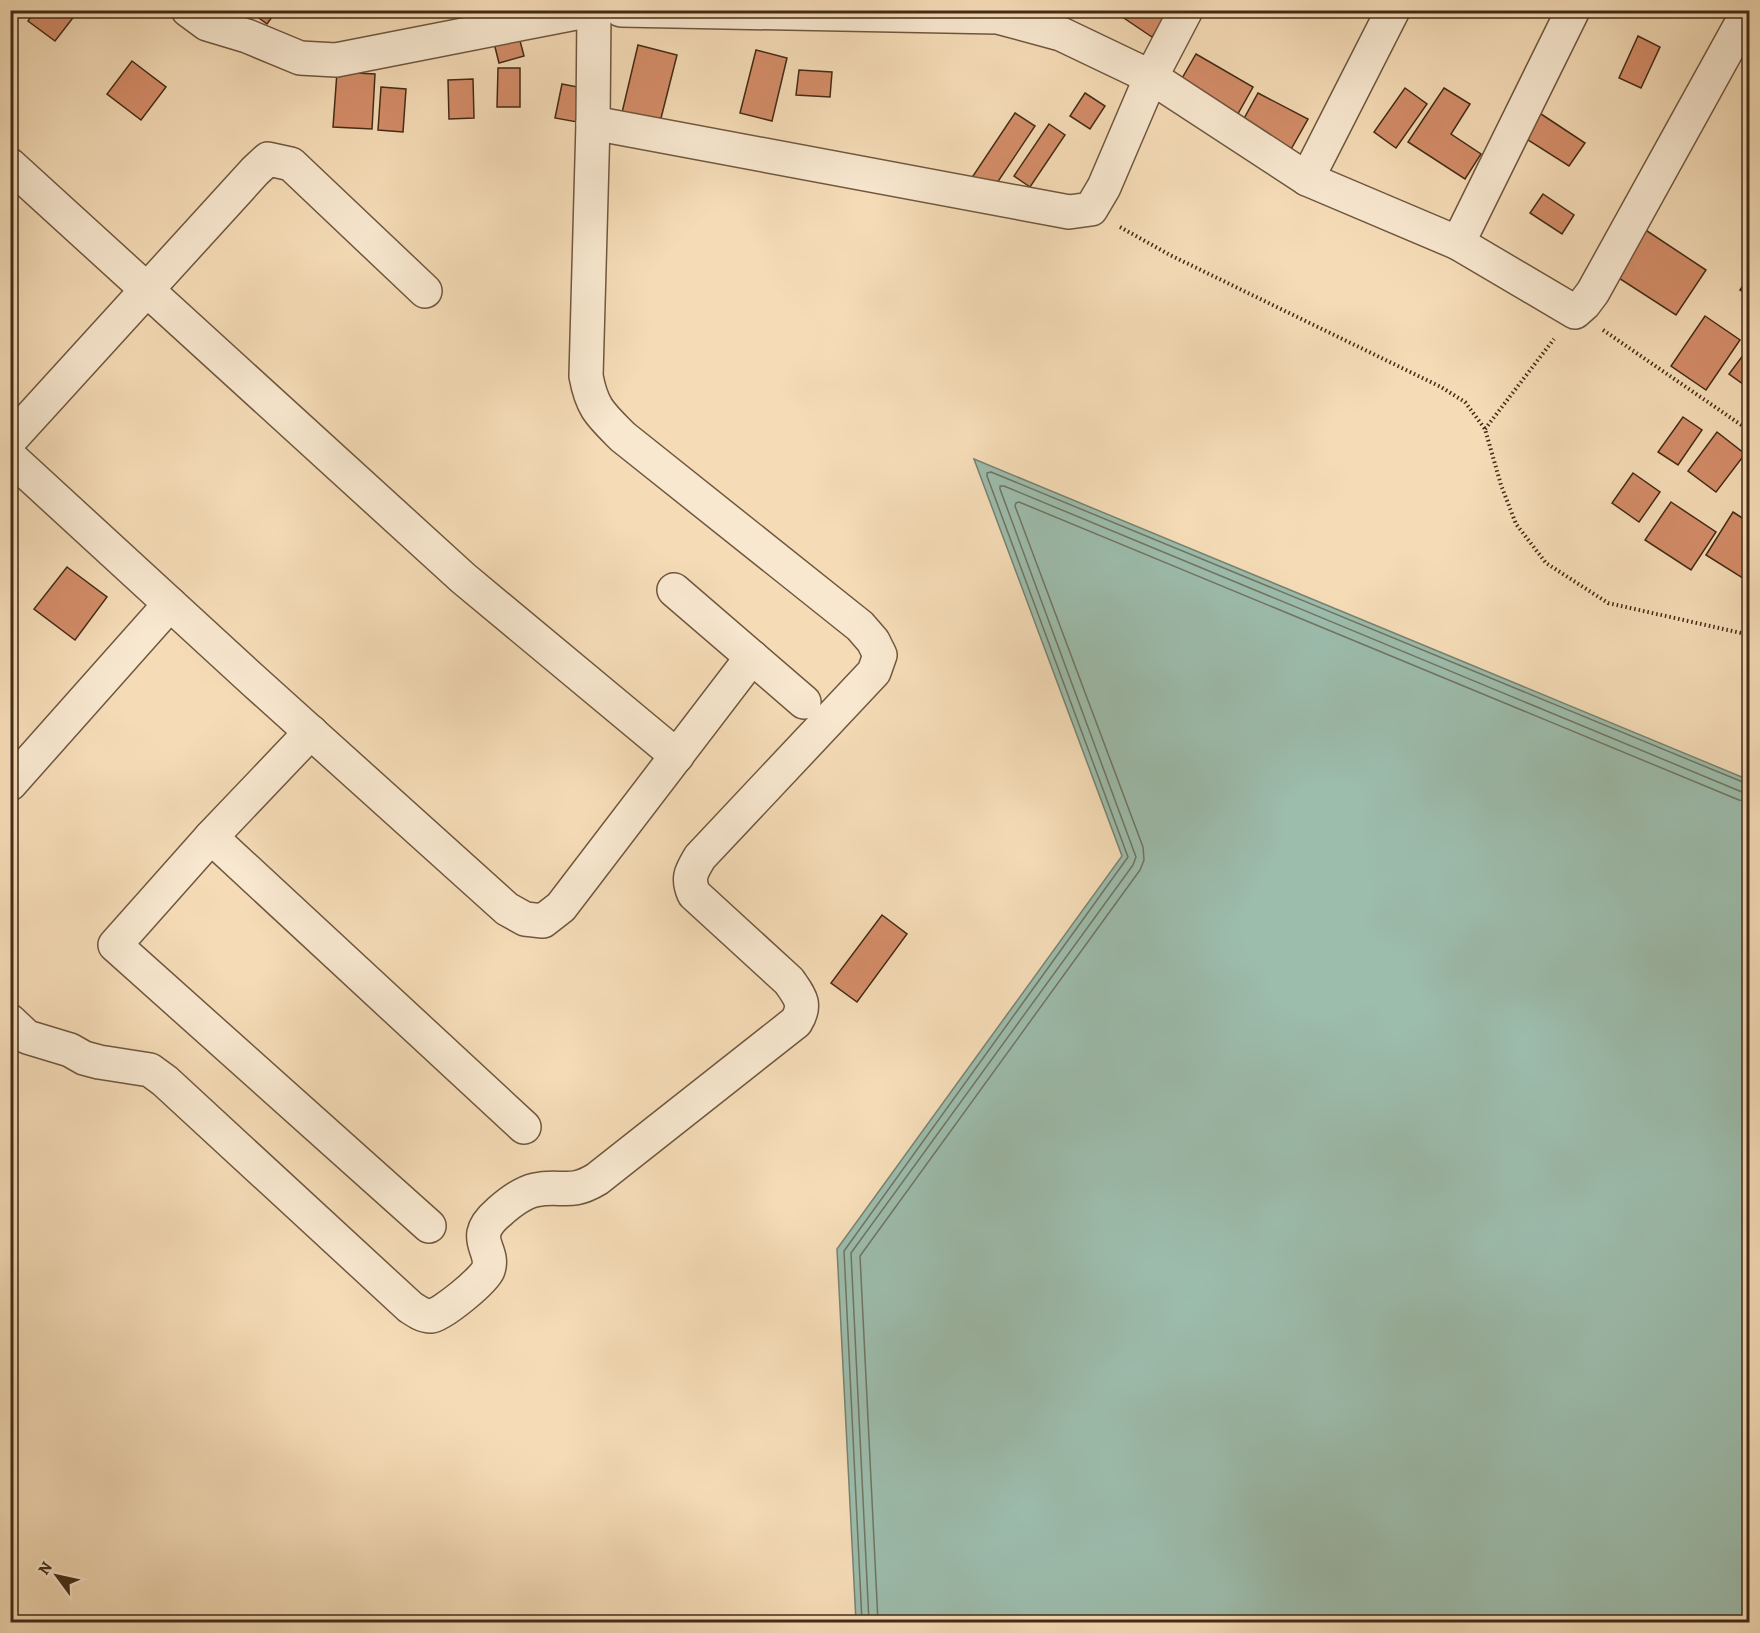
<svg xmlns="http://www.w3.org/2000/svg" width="1760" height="1633" viewBox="0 0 1760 1633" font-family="Alegreya,serif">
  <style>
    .water { fill: #9cbcac; stroke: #788270; stroke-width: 1.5 }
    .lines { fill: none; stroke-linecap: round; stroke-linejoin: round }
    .shore { stroke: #707461; stroke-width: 1.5 }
    .building { fill: #d48d69; stroke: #432b16; stroke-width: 1.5 }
    .minor-casing { stroke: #70573e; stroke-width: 36 }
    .path { stroke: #432b16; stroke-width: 4; stroke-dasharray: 1.5 3; stroke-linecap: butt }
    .minor { stroke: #f8e8d0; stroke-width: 33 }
  </style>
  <rect width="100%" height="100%" fill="#f5dcb7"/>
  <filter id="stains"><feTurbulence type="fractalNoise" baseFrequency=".00333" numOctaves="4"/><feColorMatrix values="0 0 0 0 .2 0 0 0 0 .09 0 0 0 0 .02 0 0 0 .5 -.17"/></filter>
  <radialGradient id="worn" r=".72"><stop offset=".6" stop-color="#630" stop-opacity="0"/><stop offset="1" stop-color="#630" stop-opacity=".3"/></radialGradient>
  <!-- water -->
  <polygon class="water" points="974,459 1749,780 1749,1622 856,1622 837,1249 1122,856"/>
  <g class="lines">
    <!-- shore -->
    <g class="shore">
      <polyline points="862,1622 844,1251 1128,857 987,476 987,473 991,472 1750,785"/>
      <polyline points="869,1622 851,1253 1133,865 1136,857 1000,489 1000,486 1004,486 1742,792 1750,793"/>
      <polyline points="878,1622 860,1256 1140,870 1144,860 1143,847 1015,506 1016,503 1019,502 1739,800 1750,802"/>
    </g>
  </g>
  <!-- building -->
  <g class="building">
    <polygon points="35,10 79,10 55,41 28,21"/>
    <polygon points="248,10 277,10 267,24"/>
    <polygon points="1112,10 1170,10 1152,37"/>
    <polygon points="1638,36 1660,47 1641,88 1619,78"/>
    <polygon points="519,37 524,56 499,63 494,43"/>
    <polygon points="638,45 677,55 658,130 620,121"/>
    <polygon points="756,50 787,58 772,121 740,113"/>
    <polygon points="1196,54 1253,87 1235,119 1177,87"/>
    <polygon points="132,61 166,87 141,120 107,94"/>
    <polygon points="498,68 520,68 520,107 497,107"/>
    <polygon points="799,70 832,72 830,97 796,95"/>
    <polygon points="337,72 375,74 372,129 333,127"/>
    <polygon points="473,79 474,118 449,119 448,80"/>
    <polygon points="562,84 583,88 577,122 555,118"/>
    <polygon points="381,87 406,89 403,132 378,130"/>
    <polygon points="1405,88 1427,104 1396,148 1374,132"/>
    <polygon points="1444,88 1470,104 1451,134 1481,154 1465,179 1408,142"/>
    <polygon points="1085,93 1105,106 1090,129 1070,116"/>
    <polygon points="1258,93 1308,119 1290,151 1241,124"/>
    <polygon points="1538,112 1585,143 1569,166 1522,136"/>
    <polygon points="1015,113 1035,126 991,192 971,179"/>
    <polygon points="1049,124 1065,135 1030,187 1014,176"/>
    <polygon points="1543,194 1574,215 1562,234 1530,213"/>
    <polygon points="1641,227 1706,270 1676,315 1611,273"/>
    <polygon points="1750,275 1750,296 1740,290"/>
    <polygon points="1705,316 1740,340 1706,390 1671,366"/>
    <polygon points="1750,346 1750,389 1729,374"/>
    <polygon points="1683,417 1702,430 1678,465 1658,452"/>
    <polygon points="1717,432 1745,454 1716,492 1688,471"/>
    <polygon points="1633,473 1660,492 1639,522 1612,503"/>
    <polygon points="1671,502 1716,532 1691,570 1645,540"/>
    <polygon points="1733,512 1750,523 1749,582 1706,555"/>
    <polygon points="67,567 107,597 75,640 34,609"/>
    <polygon points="882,915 907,934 857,1002 831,983"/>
  </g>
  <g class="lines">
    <defs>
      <g id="minor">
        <polyline points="188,10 207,24 247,36 300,58 336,60 591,10"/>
        <polyline points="621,10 998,17 1061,34 1151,77 1186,10"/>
        <polyline points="593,123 1069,212 1091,209 1104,187 1151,77 1307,179 1458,243 1575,312 1584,304 1593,292 1749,10"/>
        <polyline points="10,165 463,578 677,756"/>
        <polyline points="1307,179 1393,10"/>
        <polyline points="1458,243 1573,10"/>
        <polyline points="10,440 255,171 268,159 291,164 425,291"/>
        <polyline points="10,457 255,682 507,909 525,919 543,921 561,907 752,657"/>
        <polyline points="674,590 804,702"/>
        <polyline points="311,732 211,837 115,945 429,1226"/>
        <polyline points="10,784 170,604"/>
        <polyline points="211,837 524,1127"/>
        <path d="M10 1021 27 1037 70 1050 84 1058 99 1062 150 1070 165 1081 410 1307C416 1311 423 1316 431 1316 442 1315 484 1280 488 1270 496 1249 467 1239 499 1212 509 1203 522 1193 535 1190 562 1184 569 1196 597 1179L796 1022C807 1004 800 997 789 981L694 894C687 878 691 872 700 857L874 672 880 655 873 641 860 626 623 437C600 414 592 408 586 376L593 123 594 10"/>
      </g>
    </defs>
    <!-- minor casing -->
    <use href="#minor" class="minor-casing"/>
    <!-- path -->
    <g class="path">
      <polyline points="1120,227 1170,255 1441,387 1465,402 1485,429 1501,485 1516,524 1546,563 1608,603 1750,635"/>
      <polyline points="1603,330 1750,431"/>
      <polyline points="1485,429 1554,339"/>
    </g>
    <!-- minor -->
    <use href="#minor" class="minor"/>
  </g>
  <!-- margin -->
  <rect width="1760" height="1633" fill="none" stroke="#f5dcb7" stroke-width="36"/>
  <rect x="12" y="12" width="1736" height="1609" fill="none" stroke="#432b16" stroke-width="3"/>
  <rect x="18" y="18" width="1724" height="1597" fill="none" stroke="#432b16" stroke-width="1.5"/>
  <!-- north arrow -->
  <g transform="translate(57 1576) rotate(303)" stroke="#f8e8d0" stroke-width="4.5" paint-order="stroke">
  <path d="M0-4.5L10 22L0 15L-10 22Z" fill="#432b16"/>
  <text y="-9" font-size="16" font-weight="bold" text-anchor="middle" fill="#432b16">N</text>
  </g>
  <rect width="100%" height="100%" filter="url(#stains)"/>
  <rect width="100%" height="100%" fill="url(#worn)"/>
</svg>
